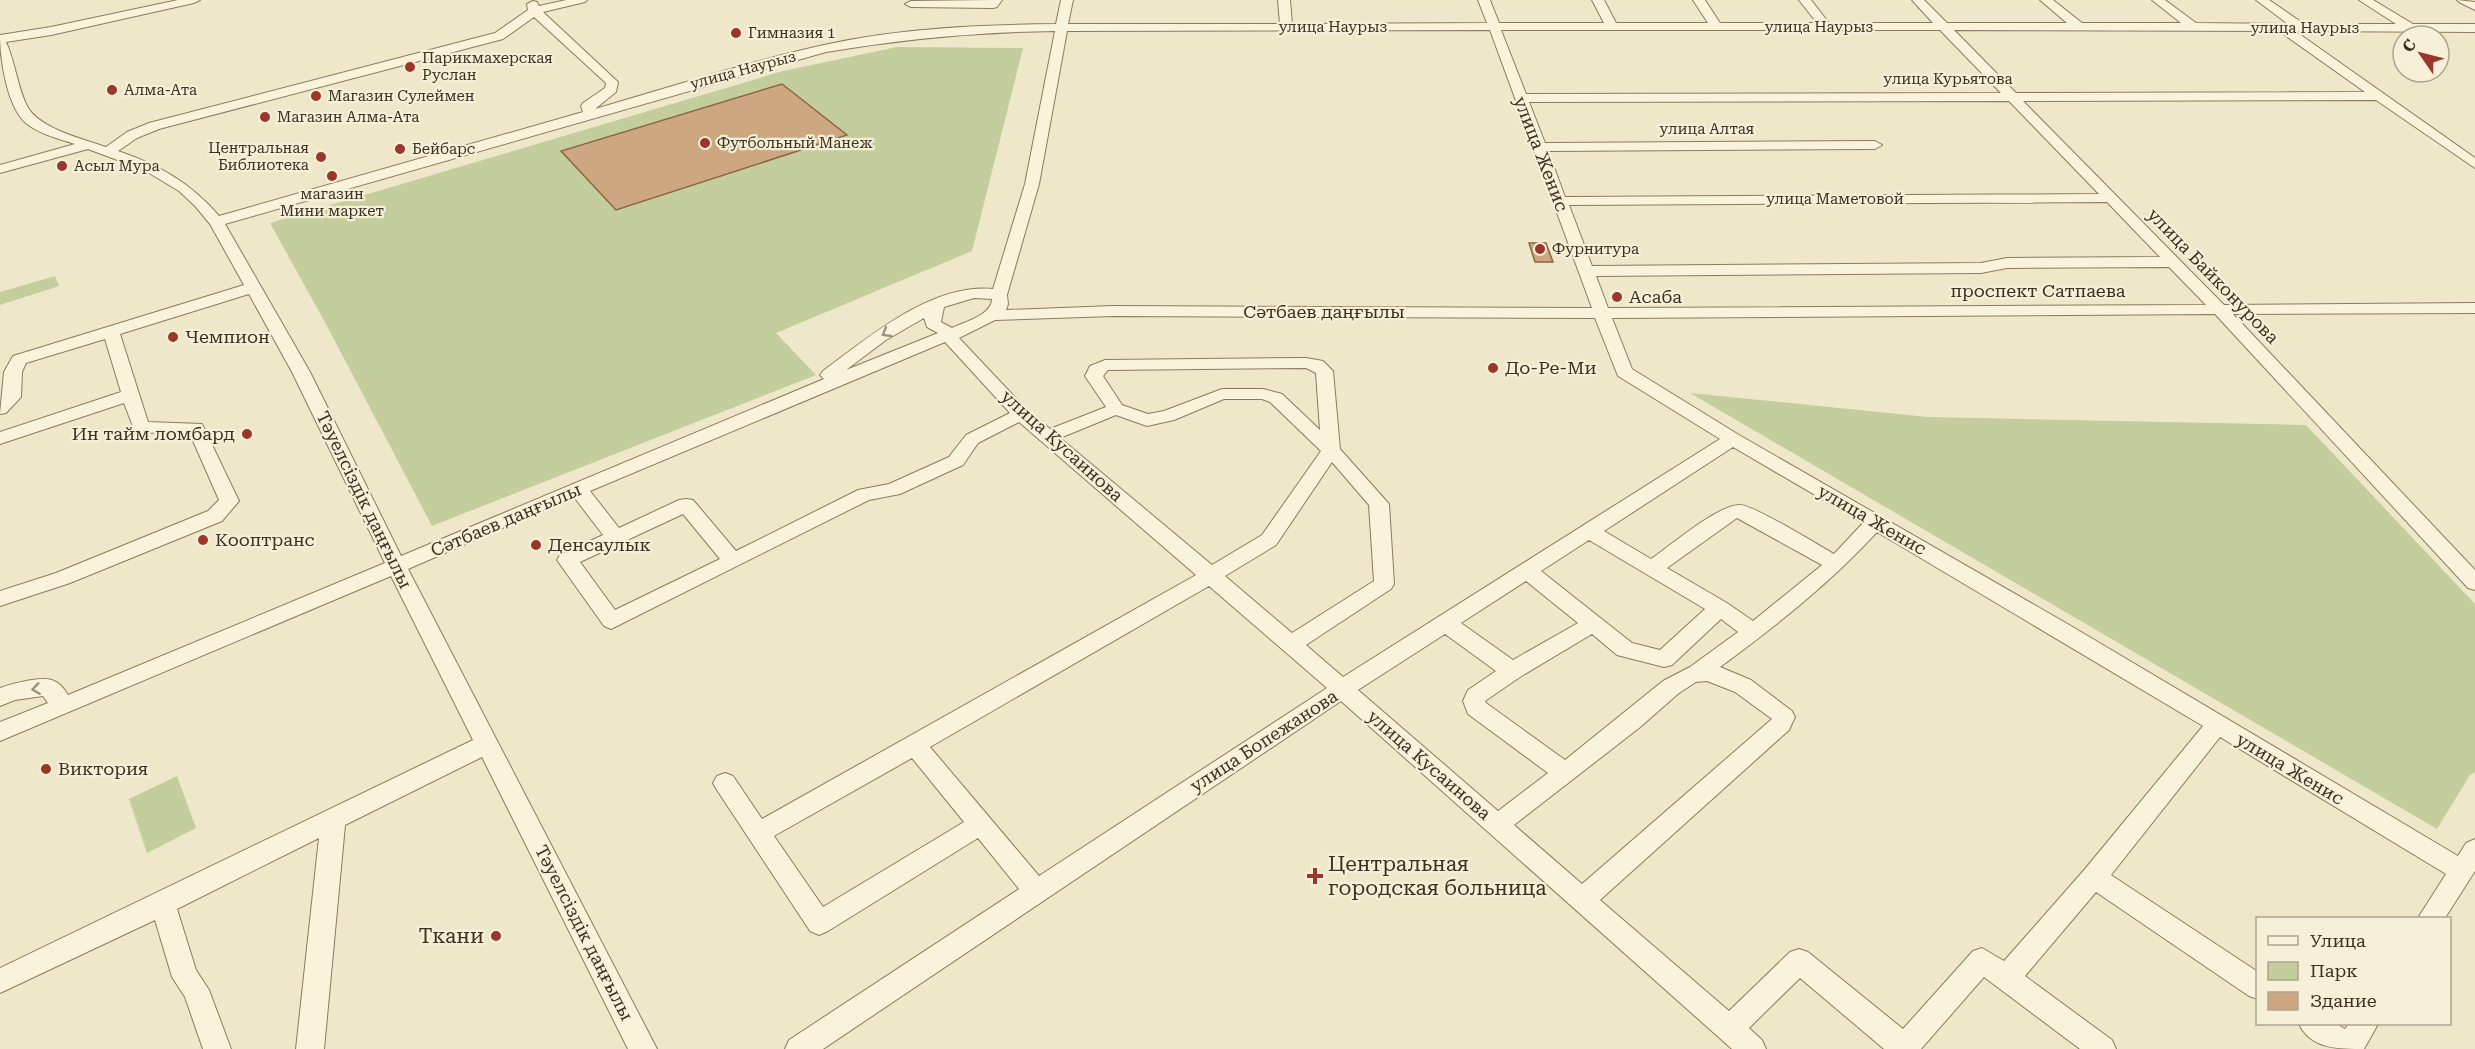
<svg xmlns="http://www.w3.org/2000/svg" width="2475" height="1049" viewBox="0 0 2475 1049" font-family="'Roboto Serif',serif">
  <style>
    .green { fill: #c3ce9c }
    .building { fill: #cda77f; stroke: #8b6643; stroke-width: 1.5 }
    .lines { fill: none; stroke-linecap: round; stroke-linejoin: round }
    .minor-casing { stroke: #8c7a5d; stroke-width: 2 }
    .minor { fill: #f9f3dc; fill-rule: evenodd }
    .oneway { stroke: #9a927e }
    .poi-dot { fill: #9b362c; stroke: #f6f0d8; stroke-width: 2 }
    .labels { text-anchor: middle; stroke-width: 4.5; stroke-linejoin: round; paint-order: stroke }
    .far-street-label { font-size: 15px; fill: #3c3121; stroke: #f6f0d8 }
    .far-poi-label { font-size: 15px; fill: #3c3121; stroke: #f6f0d8; text-anchor: start }
    .street-label { font-size: 18px; fill: #3c3121; stroke: #f6f0d8 }
    .poi-label { font-size: 18px; fill: #3c3121; stroke: #f6f0d8; text-anchor: start }
    .near-poi-label { font-size: 21px; fill: #3c3121; stroke: #f6f0d8; text-anchor: start }
  </style>
  <rect width="100%" height="100%" fill="#efe7c9"/>
  <!-- green -->
  <g class="green">
    <polygon points="897,47 1023,48 972,251 776,333 816,375 432,526 327,326 270,223 783,71"/>
    <polygon points="55,276 59,286 0,305 0,292"/>
    <polygon points="1690,393 1928,417 2306,425 2475,604 2475,772 2470,775 2437,829"/>
    <polygon points="177,776 196,828 147,853 129,799"/>
  </g>
  <!-- building -->
  <g class="building">
    <polygon points="782,84 847,135 616,210 561,151"/>
    <polygon points="1529,243 1546,243 1553,262 1535,262"/>
  </g>
  <g class="lines">
    <defs>
      <g id="minor">
        <path d="M178 0H200L194 3 51 35 6 42C15 62 17 84 26 104 36 128 83 139 106 147L127 132 149 123 495 33 528 10 527 4 533 1 537 2 539 6 566 0H587L585 2 543 12 618 82 616 92 595 109C671 87 747 62 824 45 900 28 979 25 1056 24L1061 0H1073L1068 24H1280L1278 0H1290L1292 24 1487 23 1478 0H1490L1499 23H1604L1592 0H1604L1616 23H1708L1693 0H1705L1720 23H1817L1799 0H1811L1829 23H1933L1912 0H1924L1947 23H2067L2040 0H2053L2082 23H2181L2152 0H2165L2196 23 2288 24 2256 0H2269L2304 24H2396L2359 0H2373L2413 24H2475V32L2295 31 2475 158V168L2376 100 2023 101 2224 305 2475 303V313L2233 314 2475 570V590L2468 588 2215 314 1612 318 1632 369 1739 435 2071 626 2458 856 2466 843 2475 839V871L2445 918H2418L2446 874 2220 737 2111 875 2258 972V999L2249 996 2096 892 2025 976 2112 1040 2116 1049H2080L1984 977 1921 1049H1884L1800 978 1749 1028 1762 1040 1766 1049H1732L1341 701 823 1049H785L789 1040 1019 889 978 838 828 931 819 935 810 931 717 790 713 783 717 776 725 773 733 776 762 819 1196 575 1019 422 978 443 963 465 900 494 869 500 611 629 604 626 557 560 560 555 603 535 574 497 408 569 657 1049H628L482 757 345 825 324 1049H296L319 838 177 909 196 970 209 990 231 1049H203L185 997 172 977 155 920 0 993V968L473 740 391 576 0 741V722L48 703 43 696 15 700 0 706V688C11 684 44 675 54 681 60 683 65 690 68 695L385 563 292 372 249 294 120 334 148 422 202 424 239 501 222 521 70 583 0 606V591L56 573 208 511 219 500 190 434 135 432 124 403 0 444V432L121 392 105 339 26 363 22 372 21 397 6 413 0 414 4 372 13 356 244 285 210 224 195 206 179 191 144 170 88 149 0 173V165L75 144C59 139 40 134 27 124 7 108 0 59 0 35L51 27ZM534 17 606 83 605 88 583 103 581 106 583 112 219 216C191 183 159 165 118 151L137 138 159 129 503 39ZM1490 30 1592 308 1113 306 1006 310 1008 304 1007 295 1039 184 1067 31ZM1501 30H1940L2001 93 1526 94ZM1954 30 2279 31 2365 92 2016 93ZM1055 31 1025 184 993 289C932 283 869 337 823 371L820 375 824 379 401 556 310 372 225 224 826 52C903 39 978 32 1055 31ZM2009 101 2099 194 1565 197 1548 151 1875 149 1882 145 1875 141 1545 143 1529 102ZM2107 202 2160 257 2007 258 1981 263 1592 266 1569 205ZM2169 267 2206 305 1608 308 1596 276 1981 273 2007 268ZM974 298 992 299C992 315 964 322 952 328L941 322 944 307ZM1113 316 1595 318 1618 376 1720 439 1343 677 1306 645 1391 589 1394 584 1389 504 1340 449 1333 371 1323 361 1306 358 1105 360 1090 366 1085 376 1106 407 1050 429 1027 410 959 338 995 320ZM924 318 927 327 938 333 846 370 886 340ZM945 342 1010 413 966 435 949 457 889 484 858 490 736 551 693 500 686 499 679 500 619 528 590 491ZM1306 368 1316 373 1320 430 1282 394 1263 389H1222L1164 411 1148 414 1122 405 1103 376 1108 370ZM1224 399H1262L1270 402 1321 451 1262 535 1212 565 1060 438 1116 415 1147 426 1174 420ZM1733 447 1863 523 1834 554C1818 545 1754 505 1740 505 1719 504 1670 546 1651 559L1604 531ZM1332 462 1369 505 1374 581 1292 633 1225 576 1276 545ZM683 514 720 559 615 610 580 562ZM1737 518 1822 565 1753 621 1727 603 1667 568ZM1877 532 2203 726 2085 869 2004 961 1982 948 1973 951 1903 1029 1808 952 1799 949 1790 952 1729 1011 1600 900 1789 730 1795 717 1792 711 1751 680 1720 667C1776 626 1830 583 1877 532ZM1589 540 1705 609 1660 650 1632 643 1541 571ZM1526 581 1578 623 1513 660 1461 623ZM1209 586 1327 688 1039 876 930 747ZM1721 619 1738 632 1690 667 1663 681 1565 760 1486 703 1485 701 1520 677 1592 634 1617 655 1664 667 1672 665ZM1445 634 1496 671 1468 690 1463 701 1468 714 1548 773 1498 811 1358 690ZM1707 681 1735 692 1772 719 1582 884 1514 825 1639 728 1679 693 1696 682ZM912 758 964 822 823 907 774 836Z"/>
        <polygon points="990,0 1002,0 997,7 993,8 911,7 905,4 911,1"/>
        <polygon points="2457,0 2475,2 2475,10 2459,2"/>
        <path d="M2299 1024H2336L2345 1029 2349 1024H2378L2364 1049C2338 1049 2311 1049 2299 1024Z"/>
      </g>
    </defs>
    <!-- minor casing -->
    <use href="#minor" class="minor-casing"/>
    <!-- minor -->
    <use href="#minor" class="minor"/>
  </g>
  <!-- one-way arrows -->
  <defs><path id="oneway-chevron" d="M-2-3.5L2.5 0L-2 3.5" fill="none" stroke-width="1.6" stroke-linecap="round" stroke-linejoin="round" transform="scale(1.5)"/></defs>
  <g class="oneway">
    <use href="#oneway-chevron" transform="translate(886 333) rotate(150)"/>
    <use href="#oneway-chevron" transform="translate(36 689) rotate(172)"/>
  </g>
  <!-- markers -->
  <g class="poi-dot">
    <circle cx="736" cy="33" r="6"/>
    <circle cx="410" cy="67" r="6"/>
    <circle cx="112" cy="90" r="6"/>
    <circle cx="316" cy="96" r="6"/>
    <circle cx="265" cy="117" r="6"/>
    <circle cx="705" cy="143" r="6"/>
    <circle cx="400" cy="149" r="6"/>
    <circle cx="321" cy="157" r="6"/>
    <circle cx="62" cy="166" r="6"/>
    <circle cx="332" cy="176" r="6"/>
    <circle cx="1540" cy="249" r="6"/>
    <circle cx="1617" cy="297" r="6"/>
    <circle cx="173" cy="337" r="6"/>
    <circle cx="1493" cy="368" r="6"/>
    <circle cx="247" cy="434" r="6"/>
    <circle cx="203" cy="540" r="6"/>
    <circle cx="536" cy="545" r="6"/>
    <circle cx="46" cy="769" r="6"/>
    <path d="M1312 867h6v6h6v6h-6v6h-6v-6h-6v-6h6z"/>
    <circle cx="496" cy="936" r="6"/>
  </g>
  <g class="labels">
    <!-- far-street labels -->
    <g class="far-street-label">
      <text x="1333" y="32">улица Наурыз</text>
      <text x="1819" y="32">улица Наурыз</text>
      <text x="2305" y="33">улица Наурыз</text>
      <text transform="translate(743 70) rotate(-15)" y="5">улица Наурыз</text>
      <text x="1948" y="84">улица Курьятова</text>
      <text x="1707" y="134">улица Алтая</text>
      <text x="1835" y="204">улица Маметовой</text>
    </g>
    <!-- far-poi labels -->
    <g class="far-poi-label">
      <text x="748" y="38">Гимназия 1</text>
      <text x="422" y="63">Парикмахерская<tspan x="422" dy="17">Руслан</tspan></text>
      <text x="124" y="95">Алма-Ата</text>
      <text x="328" y="101">Магазин Сулеймен</text>
      <text x="277" y="122">Магазин Алма-Ата</text>
      <text x="717" y="148">Футбольный Манеж</text>
      <text x="309" y="153" text-anchor="end">Центральная<tspan x="309" dy="17">Библиотека</tspan></text>
      <text x="412" y="154">Бейбарс</text>
      <text x="74" y="171">Асыл Мура</text>
      <text x="332" y="199" text-anchor="middle">магазин<tspan x="332" dy="17">Мини маркет</tspan></text>
      <text x="1552" y="254">Фурнитура</text>
    </g>
    <!-- street labels -->
    <g class="street-label">
      <text transform="translate(1541 154) rotate(69)" y="6">улица Женис</text>
      <text transform="translate(2213 276) rotate(46)" y="6">улица Байконурова</text>
      <text x="2038" y="297">проспект Сатпаева</text>
      <text x="1324" y="318">Сәтбаев даңғылы</text>
      <text transform="translate(1062 446) rotate(42)" y="6">улица Кусаинова</text>
      <text transform="translate(364 500) rotate(64)" y="6">Тәуелсіздік даңғылы</text>
      <text transform="translate(506 520) rotate(-23)" y="6">Сәтбаев даңғылы</text>
      <text transform="translate(1872 520) rotate(30)" y="6">улица Женис</text>
      <text transform="translate(1264 741) rotate(-33)" y="6">улица Бопежанова</text>
      <text transform="translate(1429 765) rotate(41)" y="6">улица Кусаинова</text>
      <text transform="translate(2290 769) rotate(31)" y="6">улица Женис</text>
      <text transform="translate(584 933) rotate(63)" y="6">Тәуелсіздік даңғылы</text>
    </g>
    <!-- poi labels -->
    <g class="poi-label">
      <text x="1629" y="303">Асаба</text>
      <text x="185" y="343">Чемпион</text>
      <text x="1505" y="374">До-Ре-Ми</text>
      <text x="235" y="440" text-anchor="end">Ин тайм ломбард</text>
      <text x="215" y="546">Кооптранс</text>
      <text x="548" y="551">Денсаулык</text>
      <text x="58" y="775">Виктория</text>
    </g>
    <!-- near-poi labels -->
    <g class="near-poi-label">
      <text x="1328" y="871">Центральная<tspan x="1328" dy="24">городская больница</tspan></text>
      <text x="484" y="943" text-anchor="end">Ткани</text>
    </g>
  </g>
  <!-- legend -->
  <rect x="2256" y="917" width="195" height="108" fill="#f6f0d8" stroke="#aca48f" stroke-width="1.5"/>
  <rect x="2268" y="936" width="30" height="9" fill="#f9f3dc" stroke="#aca48f" stroke-width="1.5"/>
  <text x="2310" y="947" font-size="18" fill="#3c3121">Улица</text>
  <rect x="2268" y="962" width="30" height="18" fill="#c3ce9c" stroke="#aca48f" stroke-width="1.5"/>
  <text x="2310" y="977" font-size="18" fill="#3c3121">Парк</text>
  <rect x="2268" y="992" width="30" height="18" fill="#cda77f" stroke="#aca48f" stroke-width="1.5"/>
  <text x="2310" y="1007" font-size="18" fill="#3c3121">Здание</text>
  <!-- north arrow -->
  <g transform="translate(2421 54) rotate(305)"><circle r="28" fill="#f6f0d8" stroke="#aca48f" stroke-width="1.5"/>
  <path d="M0-4.5L10 22L0 15L-10 22Z" fill="#9b362c"/>
  <text y="-9" font-size="16" font-weight="bold" text-anchor="middle" fill="#3c3121">С</text>
  </g>
</svg>
